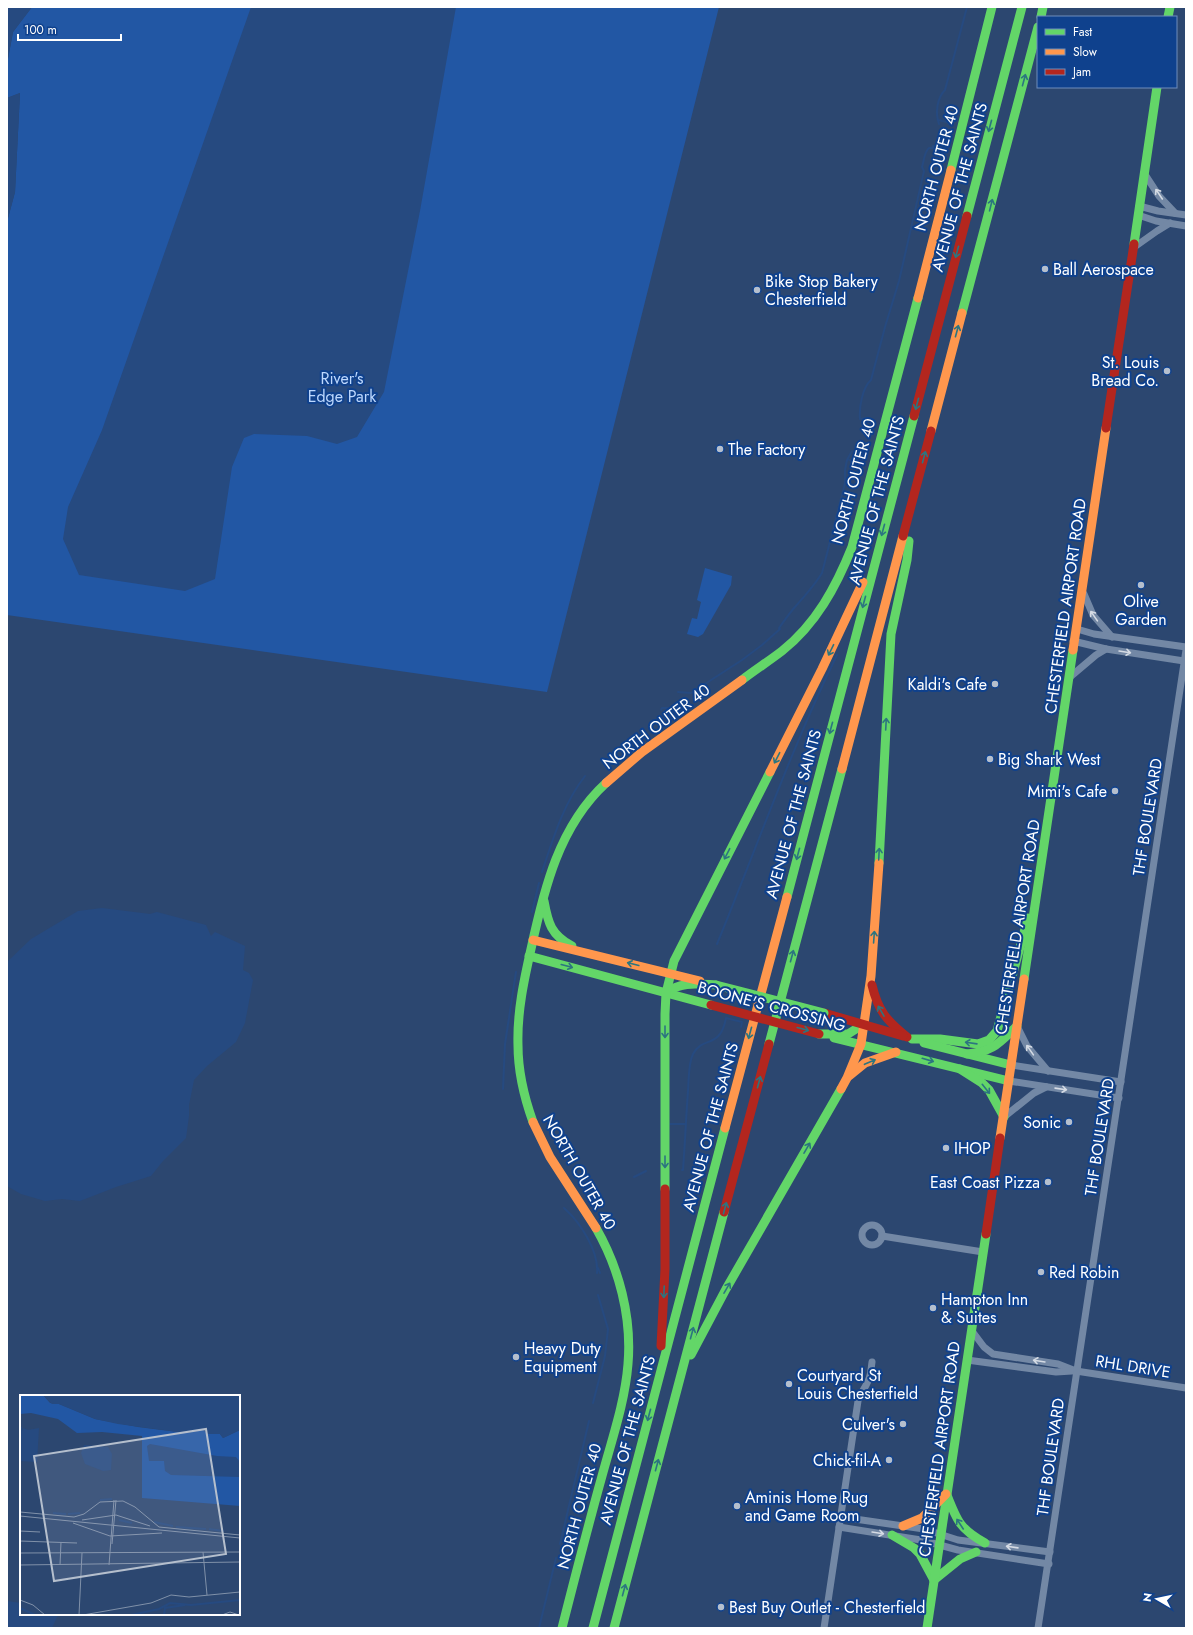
<svg xmlns="http://www.w3.org/2000/svg" width="1193" height="1635" viewBox="0 0 1193 1635" font-family="Jost,sans-serif">
  <style>
    .green { fill: #2257a4 }
    .water { fill: #264a80 }
    .lines { fill: none; stroke-linecap: round; stroke-linejoin: round }
    .stream { stroke: #264a80; stroke-width: 2 }
    .street { stroke: #7388a5; stroke-width: 7 }
    .fast { stroke: #63d668; stroke-width: 9 }
    .slow { stroke: #ff974d; stroke-width: 9 }
    .jam { stroke: #b3261e; stroke-width: 9 }
    .fast-bridge { stroke: #63d668; stroke-width: 9 }
    .jam-bridge { stroke: #b3261e; stroke-width: 9 }
    .oneway { stroke: #2c7580 }
    .oneway2 { stroke: #d5dbe4 }
    .poi-dot { fill: #b5bfcd; stroke: #0f418d; stroke-width: 1.5 }
    .labels { text-anchor: middle; stroke-width: 4; stroke-linejoin: round; paint-order: stroke }
    .street-label { font-size: 16px; fill: #fff; stroke: #0f418d }
    .poi-label { font-size: 16px; fill: #fff; stroke: #0f418d; text-anchor: start }
    .park-label { font-size: 16px; fill: #bdd8fe; stroke: #0f418d }
    .inset-river { fill: none; stroke: #264a80; stroke-width: 2 }
    .inset-road { fill: none; stroke: #8091a9; stroke-width: 1 }
    .view { fill: #b5bfcd; fill-opacity: 0.15; stroke: #b5bfcd; stroke-width: 2 }
    .inset-edge { fill: none; stroke: #fff; stroke-width: 2 }
  </style>
  <rect width="100%" height="100%" fill="#2c4770"/>
  <!-- green -->
  <g class="green">
    <polygon points="32,7 719,7 547,692 7,615 7,222 15,192 20,93 7,98 7,64 13,32"/>
    <polygon points="705,568 732,576 731,585 703,634 698,637 687,634 692,618 697,619 701,602 697,600"/>
  </g>
  <!-- water -->
  <g class="water">
    <polygon points="7,7 32,7 13,32 7,64"/>
    <polygon points="251,7 456,7 420,211 384,392 357,437 337,444 307,436 254,434 244,438 232,467 215,579 185,591 79,575 63,539 68,507 102,430"/>
    <polygon points="20,93 15,192 7,222 7,98"/>
    <polygon points="102,908 150,914 157,912 206,925 211,936 215,932 245,946 243,970 249,973 253,980 245,1023 236,1042 207,1066 194,1080 189,1105 189,1116 186,1138 163,1161 151,1176 116,1187 80,1201 62,1199 45,1201 21,1194 7,1186 8,961 31,939 78,911"/>
    <polygon points="7,1601 21,1603 21,1614 60,1614 57,1617 52,1628 7,1628"/>
  </g>
  <g class="lines">
    <!-- stream -->
    <g class="stream">
      <polyline points="938,120 947,122 951,126"/>
      <path d="M939 124C935 113 937 98 945 90L967 7"/>
      <polyline points="933,148 939,152 944,148"/>
      <path d="M873 424 867 418 860 419C859 408 862 388 871 380L885 327 899 281 924 171 922 167C924 161 924 152 929 148H933V146"/>
      <polyline points="848,459 854,463 862,465"/>
      <path d="M678 692 691 693 742 660 762 645 780 629 779 628C784 621 789 614 794 608 804 597 814 586 822 573L845 483V470L847 460 852 451"/>
      <polyline points="661,710 662,708 668,708"/>
      <path d="M542 872C553 839 563 804 585 776"/>
      <polyline points="532,912 539,883"/>
      <path d="M717 944C757 847 791 749 837 655"/>
      <polyline points="503,1089 505,1044 516,972"/>
      <polyline points="670,1124 686,1124"/>
      <path d="M682 1170H683C685 1144 686 1117 688 1091 689 1080 688 1064 693 1054 703 1035 720 1050 726 1018L742 1022 741 1027"/>
      <polyline points="634,1177 646,1171"/>
      <path d="M564 1208C580 1222 599 1251 597 1273"/>
      <polyline points="598,1268 600,1273"/>
      <polyline points="593,1403 605,1356 608,1329 598,1295"/>
      <polyline points="560,1544 589,1421"/>
      <polyline points="539,1628 556,1558"/>
    </g>
    <!-- street -->
    <g class="street">
      <polyline points="1144,173 1159,196 1175,213"/>
      <polyline points="1139,206 1158,211 1186,215"/>
      <polyline points="1138,215 1156,221 1186,226"/>
      <polyline points="1133,248 1157,231 1170,223"/>
      <polyline points="1084,594 1093,615 1112,637"/>
      <polyline points="1077,629 1094,634 1186,647"/>
      <polyline points="1073,641 1106,649 1184,661"/>
      <polyline points="1070,677 1096,655 1106,649"/>
      <polyline points="1018,1028 1027,1046 1048,1071"/>
      <polyline points="1011,1065 1121,1082"/>
      <polyline points="1009,1081 1119,1098"/>
      <polyline points="1004,1117 1034,1093 1046,1087"/>
      <circle cx="872" cy="1235" r="10"/>
      <polyline points="882,1236 983,1252"/>
      <polyline points="972,1331 984,1347 993,1354 1058,1364 1076,1371 1186,1388"/>
      <polyline points="967,1360 1056,1372 1072,1371"/>
      <polyline points="841,1517 924,1529 958,1540 1050,1552"/>
      <polyline points="839,1527 921,1540 958,1550 1049,1564"/>
      <path d="M824 1628 858 1401C860 1393 865 1389 868 1381 871 1376 871 1369 872 1362"/>
      <polyline points="1038,1628 1186,650"/>
    </g>
    <!-- fast -->
    <g class="fast">
      <polyline points="1041,17 1043,7"/>
      <polyline points="1168,17 1170,7"/>
      <polyline points="951,170 992,7"/>
      <polyline points="967,216 1022,7"/>
      <polyline points="1134,244 1157,87"/>
      <polyline points="962,313 1038,27"/>
      <path d="M742 680C755 670 769 661 782 651 816 624 836 587 852 547L918 298"/>
      <polyline points="879,863 891,634 907,560 909,541"/>
      <polyline points="787,897 914,416"/>
      <path d="M544 901C548 923 551 935 572 946"/>
      <polyline points="529,956 711,1005"/>
      <polyline points="1024,979 1073,650"/>
      <path d="M666 993C681 981 698 984 716 985"/>
      <polyline points="819,1034 848,1034 864,1024"/>
      <polyline points="834,1038 1009,1081"/>
      <polyline points="912,1039 940,1039 978,1044 989,1040 997,1031 1028,918"/>
      <polyline points="924,1043 1011,1065"/>
      <polyline points="769,1044 842,769"/>
      <path d="M967 1054C994 1051 998 1044 1017 1026"/>
      <polyline points="960,1069 982,1083 989,1090 1004,1117"/>
      <path d="M533 1122C524 1097 518 1071 518 1045 517 1012 524 980 531 949 544 889 559 826 606 783"/>
      <polyline points="665,1189 665,1014 666,993 674,961 770,772"/>
      <polyline points="691,1355 726,1289 841,1089"/>
      <path d="M947 1495C957 1521 960 1529 985 1543"/>
      <polyline points="892,1535 914,1548 920,1554 934,1580"/>
      <polyline points="934,1580 960,1559 976,1552"/>
      <path d="M562 1628C575 1577 588 1526 602 1476 612 1439 625 1402 628 1364 632 1317 619 1268 596 1228"/>
      <polyline points="593,1628 725,1128"/>
      <polyline points="614,1628 724,1212"/>
      <polyline points="927,1628 986,1234"/>
    </g>
    <!-- slow -->
    <g class="slow">
      <polyline points="918,298 951,170"/>
      <polyline points="931,431 962,313"/>
      <polyline points="1073,650 1106,428"/>
      <polyline points="842,769 903,536"/>
      <polyline points="770,772 822,669 863,582"/>
      <polyline points="606,783 642,752 742,680"/>
      <polyline points="533,940 700,981"/>
      <polyline points="849,1076 865,1063 896,1052"/>
      <polyline points="841,1089 847,1078 861,1044 871,976 879,863"/>
      <polyline points="533,1122 550,1157 596,1228"/>
      <polyline points="725,1128 787,897"/>
      <polyline points="1000,1138 1024,979"/>
      <polyline points="903,1526 922,1518 946,1494"/>
    </g>
    <!-- jam -->
    <g class="jam">
      <polyline points="914,416 967,216"/>
      <polyline points="1106,428 1134,244"/>
      <polyline points="903,536 931,431"/>
      <path d="M872 985C878 1011 887 1021 907 1037"/>
      <polyline points="824,1013 903,1036"/>
      <polyline points="724,1212 769,1044"/>
      <polyline points="986,1234 1000,1138"/>
      <polyline points="661,1346 665,1269 665,1189"/>
    </g>
    <!-- fast-bridge -->
    <polyline class="fast-bridge" points="716,985 824,1013"/>
    <!-- jam-bridge -->
    <polyline class="jam-bridge" points="711,1005 819,1034"/>
  </g>
  <!-- one-way arrows -->
  <defs><path id="oneway-shaft" d="M-6 0H5M1.5-3L5.5 0L1.5 3" fill="none" stroke-width="1.6" stroke-linecap="round" stroke-linejoin="round"/></defs>
  <g class="oneway">
    <use href="#oneway-shaft" transform="translate(1024 80) rotate(-75)"/>
    <use href="#oneway-shaft" transform="translate(990 126) rotate(105)"/>
    <use href="#oneway-shaft" transform="translate(991 205) rotate(-76)"/>
    <use href="#oneway-shaft" transform="translate(957 252) rotate(105)"/>
    <use href="#oneway-shaft" transform="translate(957 331) rotate(-75)"/>
    <use href="#oneway-shaft" transform="translate(917 404) rotate(105)"/>
    <use href="#oneway-shaft" transform="translate(924 457) rotate(-75)"/>
    <use href="#oneway-shaft" transform="translate(883 530) rotate(105)"/>
    <use href="#oneway-shaft" transform="translate(864 602) rotate(105)"/>
    <use href="#oneway-shaft" transform="translate(831 650) rotate(116)"/>
    <use href="#oneway-shaft" transform="translate(886 724) rotate(-87)"/>
    <use href="#oneway-shaft" transform="translate(831 728) rotate(105)"/>
    <use href="#oneway-shaft" transform="translate(777 758) rotate(117)"/>
    <use href="#oneway-shaft" transform="translate(727 854) rotate(117)"/>
    <use href="#oneway-shaft" transform="translate(798 854) rotate(105)"/>
    <use href="#oneway-shaft" transform="translate(879 854) rotate(-87)"/>
    <use href="#oneway-shaft" transform="translate(874 937) rotate(-86)"/>
    <use href="#oneway-shaft" transform="translate(792 956) rotate(-75)"/>
    <use href="#oneway-shaft" transform="translate(633 964) rotate(-166)"/>
    <use href="#oneway-shaft" transform="translate(567 966) rotate(15)"/>
    <use href="#oneway-shaft" transform="translate(881 1011) rotate(-120)"/>
    <use href="#oneway-shaft" transform="translate(803 1029) rotate(15)"/>
    <use href="#oneway-shaft" transform="translate(665 1032) rotate(90)"/>
    <use href="#oneway-shaft" transform="translate(750 1033) rotate(105)"/>
    <use href="#oneway-shaft" transform="translate(971 1043) rotate(-172)"/>
    <use href="#oneway-shaft" transform="translate(928 1060) rotate(16)"/>
    <use href="#oneway-shaft" transform="translate(870 1062) rotate(-23)"/>
    <use href="#oneway-shaft" transform="translate(759 1082) rotate(-75)"/>
    <use href="#oneway-shaft" transform="translate(986 1089) rotate(51)"/>
    <use href="#oneway-shaft" transform="translate(807 1148) rotate(-60)"/>
    <use href="#oneway-shaft" transform="translate(665 1162) rotate(90)"/>
    <use href="#oneway-shaft" transform="translate(725 1208) rotate(-75)"/>
    <use href="#oneway-shaft" transform="translate(727 1288) rotate(-60)"/>
    <use href="#oneway-shaft" transform="translate(664 1292) rotate(92)"/>
    <use href="#oneway-shaft" transform="translate(692 1333) rotate(-75)"/>
    <use href="#oneway-shaft" transform="translate(649 1415) rotate(105)"/>
    <use href="#oneway-shaft" transform="translate(657 1465) rotate(-75)"/>
    <use href="#oneway-shaft" transform="translate(960 1524) rotate(-123)"/>
    <use href="#oneway-shaft" transform="translate(624 1590) rotate(-75)"/>
  </g>
  <g class="oneway2">
    <use href="#oneway-shaft" transform="translate(1159 194) rotate(-124)"/>
    <use href="#oneway-shaft" transform="translate(1094 616) rotate(-125)"/>
    <use href="#oneway-shaft" transform="translate(1125 652) rotate(9)"/>
    <use href="#oneway-shaft" transform="translate(1030 1050) rotate(-125)"/>
    <use href="#oneway-shaft" transform="translate(1061 1089) rotate(8)"/>
    <use href="#oneway-shaft" transform="translate(1039 1361) rotate(-171)"/>
    <use href="#oneway-shaft" transform="translate(878 1533) rotate(9)"/>
    <use href="#oneway-shaft" transform="translate(1012 1547) rotate(-172)"/>
  </g>
  <!-- markers -->
  <g class="poi-dot">
    <circle cx="1045" cy="269" r="4"/>
    <circle cx="757" cy="290" r="4"/>
    <circle cx="1167" cy="371" r="4"/>
    <circle cx="720" cy="449" r="4"/>
    <circle cx="1141" cy="585" r="4"/>
    <circle cx="995" cy="684" r="4"/>
    <circle cx="990" cy="759" r="4"/>
    <circle cx="1115" cy="791" r="4"/>
    <circle cx="1069" cy="1122" r="4"/>
    <circle cx="946" cy="1148" r="4"/>
    <circle cx="1048" cy="1182" r="4"/>
    <circle cx="1041" cy="1272" r="4"/>
    <circle cx="933" cy="1308" r="4"/>
    <circle cx="516" cy="1357" r="4"/>
    <circle cx="789" cy="1384" r="4"/>
    <circle cx="903" cy="1424" r="4"/>
    <circle cx="889" cy="1460" r="4"/>
    <circle cx="737" cy="1506" r="4"/>
    <circle cx="721" cy="1607" r="4"/>
  </g>
  <g class="labels">
    <!-- street labels -->
    <g class="street-label">
      <text transform="translate(936 168) rotate(-75)" y="6">NORTH OUTER 40</text>
      <text transform="translate(959 187) rotate(-75)" y="6">AVENUE OF THE SAINTS</text>
      <text transform="translate(853 481) rotate(-75)" y="6">NORTH OUTER 40</text>
      <text transform="translate(876 500) rotate(-75)" y="6">AVENUE OF THE SAINTS</text>
      <text transform="translate(1065 606) rotate(-82)" y="6">CHESTERFIELD AIRPORT ROAD</text>
      <text transform="translate(656 726) rotate(-37)" y="6">NORTH OUTER 40</text>
      <text transform="translate(793 814) rotate(-75)" y="6">AVENUE OF THE SAINTS</text>
      <text transform="translate(1147 817) rotate(-81)" y="6">THF BOULEVARD</text>
      <text transform="translate(1017 927) rotate(-81)" y="6">CHESTERFIELD AIRPORT ROAD</text>
      <text transform="translate(772 1006) rotate(15)" y="6">BOONE'S CROSSING</text>
      <text transform="translate(710 1127) rotate(-75)" y="6">AVENUE OF THE SAINTS</text>
      <text transform="translate(1099 1137) rotate(-81)" y="6">THF BOULEVARD</text>
      <text transform="translate(580 1172) rotate(60)" y="6">NORTH OUTER 40</text>
      <text transform="translate(1133 1366) rotate(9)" y="6">RHL DRIVE</text>
      <text transform="translate(627 1440) rotate(-75)" y="6">AVENUE OF THE SAINTS</text>
      <text transform="translate(939 1449) rotate(-82)" y="6">CHESTERFIELD AIRPORT ROAD</text>
      <text transform="translate(1050 1457) rotate(-82)" y="6">THF BOULEVARD</text>
      <text transform="translate(579 1506) rotate(-75)" y="6">NORTH OUTER 40</text>
    </g>
    <!-- poi labels -->
    <g class="poi-label">
      <text x="1053" y="275">Ball Aerospace</text>
      <text x="765" y="287">Bike Stop Bakery<tspan x="765" dy="18">Chesterfield</tspan></text>
      <text x="1159" y="368" text-anchor="end">St. Louis<tspan x="1159" dy="18">Bread Co.</tspan></text>
      <text x="728" y="455">The Factory</text>
      <text x="1141" y="607" text-anchor="middle">Olive<tspan x="1141" dy="18">Garden</tspan></text>
      <text x="987" y="690" text-anchor="end">Kaldi's Cafe</text>
      <text x="998" y="765">Big Shark West</text>
      <text x="1107" y="797" text-anchor="end">Mimi's Cafe</text>
      <text x="1061" y="1128" text-anchor="end">Sonic</text>
      <text x="954" y="1154">IHOP</text>
      <text x="1040" y="1188" text-anchor="end">East Coast Pizza</text>
      <text x="1049" y="1278">Red Robin</text>
      <text x="941" y="1305">Hampton Inn<tspan x="941" dy="18">&amp; Suites</tspan></text>
      <text x="524" y="1354">Heavy Duty<tspan x="524" dy="18">Equipment</tspan></text>
      <text x="797" y="1381">Courtyard St<tspan x="797" dy="18">Louis Chesterfield</tspan></text>
      <text x="895" y="1430" text-anchor="end">Culver's</text>
      <text x="881" y="1466" text-anchor="end">Chick-fil-A</text>
      <text x="745" y="1503">Aminis Home Rug<tspan x="745" dy="18">and Game Room</tspan></text>
      <text x="729" y="1613">Best Buy Outlet - Chesterfield</text>
    </g>
    <!-- park labels -->
    <g class="park-label">
      <text x="342" y="384">River's<tspan x="342" dy="18">Edge Park</tspan></text>
    </g>
  </g>
  <!-- overview -->
  <g transform="translate(20 1395)">
    <rect width="220" height="220" fill="#2c4770"/>
    <path d="M0 0H23L30 8 39 9 75 24 118 32 166 38 183 35 189 39H200L203 43 220 35V111L122 103V41L82 37 57 38 38 24 11 18 0 19Z" fill="#2257a4"/>
    <path d="M23 0H220V35L203 43 200 39H189L183 35 166 38 98 29 75 24 39 9H32ZM0 32H2V36L3 33 8 35 19 33 17 67 0 66ZM130 49 197 61 216 62 220 67 219 82 151 80 145 76 144 66H129L127 51ZM64 50 88 52 92 59 91 75 83 76 65 69 61 58Z" fill="#264a80"/>
    <path class="inset-river" d="M80 105 92 104M33 118 46 119M48 119 60 118M99 125 112 128M134 127 153 131M156 132 186 134M189 134 204 136M0 213 15 220M111 220 139 214 150 208 171 210 220 205M144 220 145 213 165 210"/>
    <path class="inset-road" d="M0 117 54 122 64 119 80 107 103 106 115 112 139 132 220 140M0 121 220 143M62 125 96 120 130 131M53 128 90 141 142 138M0 136 20 137M0 146 57 148M92 149 96 105M183 157 187 200M0 158 220 157M0 170 220 167M40 170 41 147M89 170 94 105M0 205 13 210 25 220M59 220 62 158M63 220 131 208 151 200 169 202 220 197M202 220 210 217 219 220"/>
    <path class="view" d="M186 34 206 159 34 186 14 61Z"/>
    <rect width="220" height="220" class="inset-edge"/>
  </g>
  <!-- border -->
  <rect width="1193" height="1635" fill="none" stroke="#ffffff" stroke-width="16"/>
  <!-- legend -->
  <rect x="1037" y="16" width="140" height="72" fill="#0f418d" stroke="#6f8dbb"/>
  <rect x="1045" y="29" width="20" height="6" fill="#63d668" stroke="#6f8dbb"/>
  <text x="1073" y="36" font-size="12" fill="#ffffff">Fast</text>
  <rect x="1045" y="49" width="20" height="6" fill="#ff974d" stroke="#6f8dbb"/>
  <text x="1073" y="56" font-size="12" fill="#ffffff">Slow</text>
  <rect x="1045" y="69" width="20" height="6" fill="#b3261e" stroke="#6f8dbb"/>
  <text x="1073" y="76" font-size="12" fill="#ffffff">Jam</text>
  <!-- north arrow -->
  <g transform="translate(1157 1599) rotate(279)" stroke="#0f418d" stroke-width="3" paint-order="stroke">
  <path d="M0-3L7 15L0 10L-7 15Z" fill="#ffffff"/>
  <text y="-6" font-size="11" font-weight="bold" text-anchor="middle" fill="#ffffff">N</text>
  </g>
  <!-- scale -->
  <path d="M18 34v6h103v-6" fill="none" stroke="#ffffff" stroke-width="2"/>
  <text x="24" y="34" font-size="12" fill="#ffffff" stroke="#0f418d" stroke-width="3" paint-order="stroke">100 m</text>
</svg>
